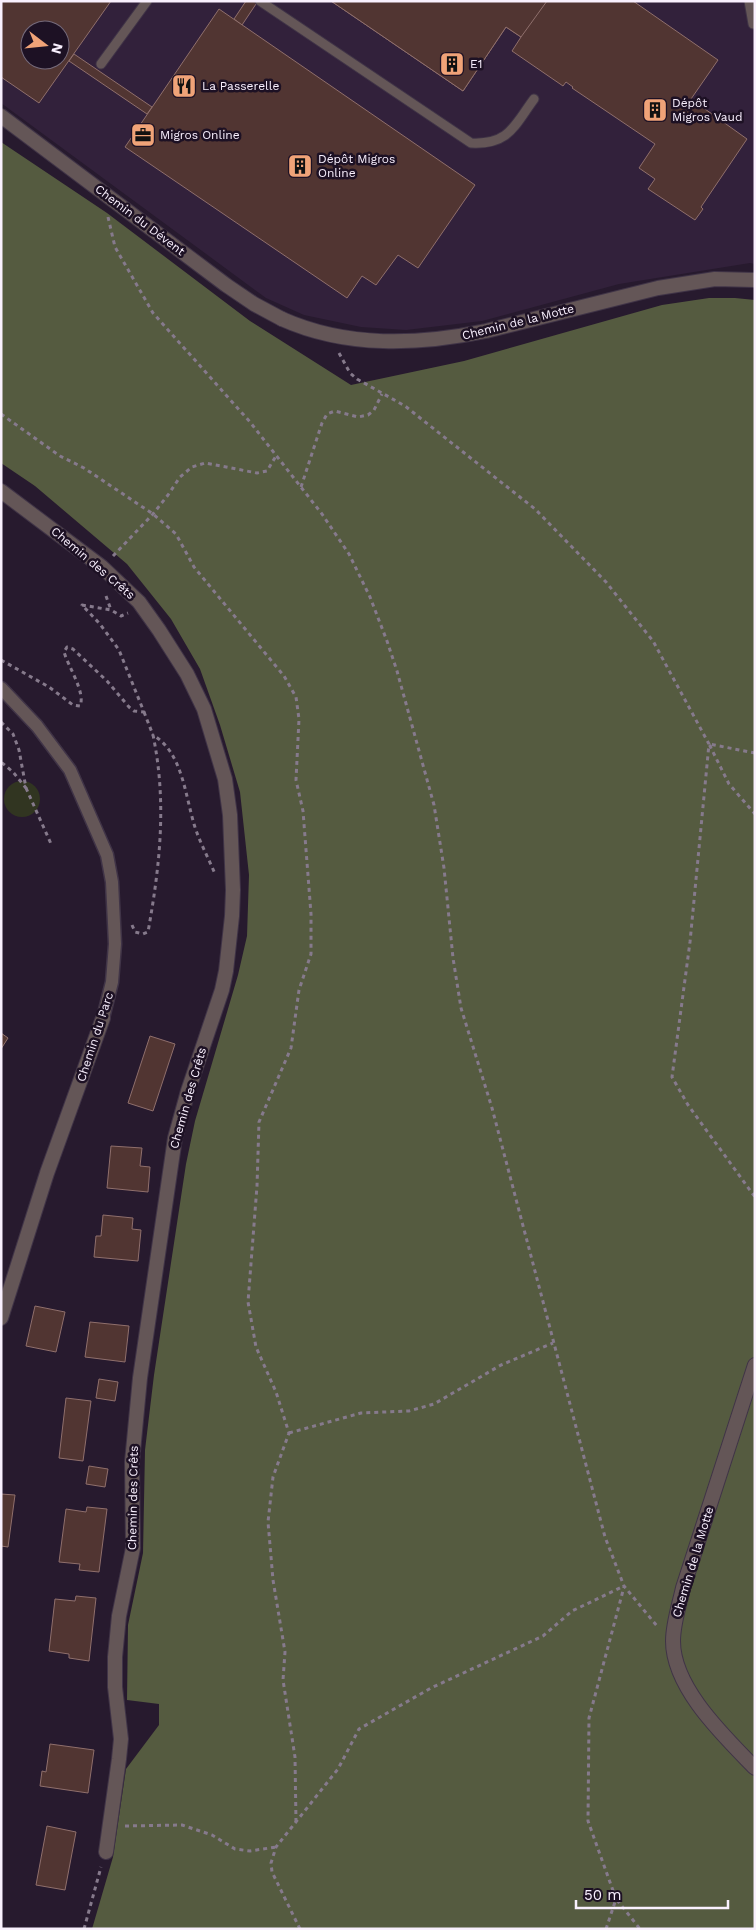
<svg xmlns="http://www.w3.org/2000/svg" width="756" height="1930" viewBox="0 0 756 1930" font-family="'Work Sans',sans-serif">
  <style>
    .built { fill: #32213b; fill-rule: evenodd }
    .green { fill: #313521 }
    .forest { fill: #555b40 }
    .building { fill: #513532; stroke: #8f6f6c; fill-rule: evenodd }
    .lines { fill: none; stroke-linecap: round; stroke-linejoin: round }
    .service-casing { stroke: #403447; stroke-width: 11 }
    .pedestrian-casing { stroke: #403447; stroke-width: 15 }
    .minor-casing { stroke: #403447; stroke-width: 16 }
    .tertiary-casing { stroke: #403447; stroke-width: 16 }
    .path { stroke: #867a8c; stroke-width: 3; stroke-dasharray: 4 4; stroke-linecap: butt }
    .service { stroke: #645657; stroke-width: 9 }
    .pedestrian { stroke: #645657; stroke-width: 12 }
    .minor { stroke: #645657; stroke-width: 14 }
    .tertiary { stroke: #645657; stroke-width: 14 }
    .labels { text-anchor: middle; stroke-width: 5; stroke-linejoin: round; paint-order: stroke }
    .poi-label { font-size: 12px; fill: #f9f0fe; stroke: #1d1124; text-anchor: start }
    .street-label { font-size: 12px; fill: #f9f0fe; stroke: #1d1124 }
  </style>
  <rect width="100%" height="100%" fill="#271a2e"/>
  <!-- built -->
  <path class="built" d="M1 1H755V264L750 263 619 284 482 321 406 330 361 327 304 315 266 298 1 103ZM30 30H60V60H30Z"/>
  <!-- green -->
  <circle class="green" cx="22" cy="799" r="18"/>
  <!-- forest -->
  <polygon class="forest" points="1,142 107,213 250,321 351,385 464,361 662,305 709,298 735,298 755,300 755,1929 92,1929 113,1857 126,1769 159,1725 159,1704 127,1700 128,1625 143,1553 145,1450 154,1375 186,1164 195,1121 238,975 247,936 249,875 240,792 220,725 200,669 171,619 127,564 35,486 1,463"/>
  <!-- building -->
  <g class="building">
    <path d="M1 1H111L39 103 1 77ZM30 30H60V60H30Z"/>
    <polygon points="246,1 258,1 242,25 234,19"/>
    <polygon points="331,1 633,1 718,60 691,99 747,139 701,207 703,209 695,220 648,189 655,179 639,168 655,144 572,88 573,87 566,82 563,86 512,51 521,37 506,27 463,91"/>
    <polygon points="331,1 547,1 521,37 506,27 463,91"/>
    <polygon points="219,9 475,185 418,268 398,255 376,285 362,276 347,298 125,147"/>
    <polygon points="74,54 152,107 147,114 69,61"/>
    <polygon points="1,1033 8,1038 1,1049"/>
    <polygon points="150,1036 175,1044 153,1111 128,1103"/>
    <polygon points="111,1146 142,1148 140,1166 150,1167 148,1192 107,1188"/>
    <polygon points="103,1215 133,1218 132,1229 141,1230 138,1261 94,1257 96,1236 101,1236"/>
    <polygon points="35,1306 65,1312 56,1352 26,1346"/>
    <polygon points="90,1322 129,1326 125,1362 85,1357"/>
    <polygon points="99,1379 118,1382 115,1401 96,1398"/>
    <polygon points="66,1398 91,1401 83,1461 59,1458"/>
    <polygon points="89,1466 108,1469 105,1487 86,1484"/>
    <polygon points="1,1494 15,1495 8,1547 1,1546"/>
    <polygon points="87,1507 107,1509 99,1572 79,1570 80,1564 59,1562 66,1509 86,1512"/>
    <polygon points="76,1596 96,1598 89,1661 69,1658 69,1654 49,1651 55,1599 75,1601"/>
    <polygon points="50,1744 94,1750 88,1793 40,1786 42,1771 46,1772"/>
    <polygon points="47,1826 76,1832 65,1890 36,1885"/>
  </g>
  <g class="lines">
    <defs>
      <g id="service">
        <path d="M260 1 471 143C509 145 514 126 534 99"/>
        <polyline points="749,1 753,24"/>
        <polyline points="101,64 147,1"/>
      </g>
      <polyline id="pedestrian" points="1,688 37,726 70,770 107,855 112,882 115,944 112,982 103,1018"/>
      <g id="minor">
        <path d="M282 319C347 348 418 345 486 331L658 288 715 279 755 280"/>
        <polyline points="1,491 102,567 139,602 159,630 187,674 204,709 225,779 230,815 233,890 232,916 226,971 222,990 188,1091 175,1138 140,1378 132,1462 133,1548 119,1616 115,1657 115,1687 121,1739 119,1759 106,1852"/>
        <polyline points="1,1318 47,1173 103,1018"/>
        <path d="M755 1365 683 1588C679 1606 673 1624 673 1641 673 1688 724 1736 755 1768"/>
      </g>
      <polyline id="tertiary" points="1,116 226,285 254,304 282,319"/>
    </defs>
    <!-- service casing -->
    <use href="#service" class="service-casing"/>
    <!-- pedestrian casing -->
    <use href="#pedestrian" class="pedestrian-casing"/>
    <!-- minor casing -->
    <use href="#minor" class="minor-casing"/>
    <!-- tertiary casing -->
    <use href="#tertiary" class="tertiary-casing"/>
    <!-- path -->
    <g class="path">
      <polyline points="108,217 115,247 153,313 250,422 322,514 349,554 370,597 387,641 397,671 434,805 444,868 453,958 461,1008 492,1108 605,1537 624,1586 657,1626"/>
      <polyline points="339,353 350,373 357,379 405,406 535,509 606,582 653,641 709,744 690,942 672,1077 688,1105 755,1197"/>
      <polyline points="1,414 60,456 84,468 153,514 176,534 194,567 284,676 296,697 299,719 296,780 303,811 311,914 311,954 299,990 291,1048 259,1122 257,1186 248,1302 256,1347 276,1392 289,1433 273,1477 268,1522 273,1580 285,1652 283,1680 295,1757 296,1823"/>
      <polyline points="301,487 322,423 327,414 335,411 358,417 368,415 374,410 382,394"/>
      <polyline points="113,556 153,514 168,495 180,477 192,467 205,463 257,473 267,471 276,456"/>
      <polyline points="106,596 111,610"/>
      <path d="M1 660 49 687 73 705 80 706C86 693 68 666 64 652L67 647 73 649 107 681 129 707 134 711 144 712 119 650 100 624 82 605 111 610 121 616 128 613"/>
      <polyline points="144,712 153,735"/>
      <polyline points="1,722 13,734 19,750 26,788 13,772 1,762"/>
      <polyline points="755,753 709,744 729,784 755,814"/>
      <polyline points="26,788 52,846"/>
      <path d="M132 925 135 932 143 934 148 932C160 865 167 802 153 735 182 752 185 794 194 824 199 841 208 857 215 874"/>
      <polyline points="289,1433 361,1413 409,1411 434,1404 501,1365 553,1343"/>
      <polyline points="125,1826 182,1825 212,1835 235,1849 250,1851 276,1847"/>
      <polyline points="617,1900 640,1929"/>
      <polyline points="84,1929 101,1867"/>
      <polyline points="300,1929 272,1872 271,1863 276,1847 338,1769 359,1729 431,1688 543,1636 572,1611 624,1586"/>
      <polyline points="606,1929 616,1899 588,1821 589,1718 624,1587"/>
    </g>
    <!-- service -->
    <use href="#service" class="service"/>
    <!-- pedestrian -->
    <use href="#pedestrian" class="pedestrian"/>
    <!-- minor -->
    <use href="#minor" class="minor"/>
    <!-- tertiary -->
    <use href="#tertiary" class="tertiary"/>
  </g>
  <!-- icons -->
  <defs>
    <symbol id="building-square" viewBox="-11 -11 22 22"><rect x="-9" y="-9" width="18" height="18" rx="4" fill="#f0a378" stroke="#1d1124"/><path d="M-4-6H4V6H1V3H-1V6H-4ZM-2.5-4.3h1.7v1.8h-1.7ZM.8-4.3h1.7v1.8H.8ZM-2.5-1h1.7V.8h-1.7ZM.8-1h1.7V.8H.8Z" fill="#111"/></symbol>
    <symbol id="restaurant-square" viewBox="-11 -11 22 22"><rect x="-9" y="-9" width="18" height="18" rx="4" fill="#f0a378" stroke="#1d1124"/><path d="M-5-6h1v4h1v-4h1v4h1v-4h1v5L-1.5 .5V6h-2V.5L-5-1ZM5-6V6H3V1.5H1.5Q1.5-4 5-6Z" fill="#111"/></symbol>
    <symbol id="office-square" viewBox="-11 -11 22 22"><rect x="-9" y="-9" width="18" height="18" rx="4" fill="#f0a378" stroke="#1d1124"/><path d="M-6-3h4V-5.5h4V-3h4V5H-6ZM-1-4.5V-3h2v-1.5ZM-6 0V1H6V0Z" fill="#111"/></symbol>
  </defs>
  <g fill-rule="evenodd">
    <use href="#building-square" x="438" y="50" width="28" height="28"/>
    <use href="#restaurant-square" x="170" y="72" width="28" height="28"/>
    <use href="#building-square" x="641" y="96" width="28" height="28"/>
    <use href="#office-square" x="129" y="121" width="28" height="28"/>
    <use href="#building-square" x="286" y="152" width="28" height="28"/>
  </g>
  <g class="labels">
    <!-- poi labels -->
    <g class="poi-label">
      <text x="470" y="68">E1</text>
      <text x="202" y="90">La Passerelle</text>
      <text x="672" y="107">Dépôt<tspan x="672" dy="14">Migros Vaud</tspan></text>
      <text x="160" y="139">Migros Online</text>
      <text x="318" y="163">Dépôt Migros<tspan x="318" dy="14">Online</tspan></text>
    </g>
    <!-- street labels -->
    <g class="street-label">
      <text transform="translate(140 220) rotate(37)" y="4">Chemin du Dévent</text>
      <text transform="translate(518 322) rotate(-14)" y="4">Chemin de la Motte</text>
      <text transform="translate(93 563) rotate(40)" y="4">Chemin des Crêts</text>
      <text transform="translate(95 1037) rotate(-72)" y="4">Chemin du Parc</text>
      <text transform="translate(188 1098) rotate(-74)" y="4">Chemin des Crêts</text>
      <text transform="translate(133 1498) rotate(-89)" y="4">Chemin des Crêts</text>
      <text transform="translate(693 1562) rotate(-73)" y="4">Chemin de la Motte</text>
    </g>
  </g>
  <!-- border -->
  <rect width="756" height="1930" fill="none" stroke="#f9f0fe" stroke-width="5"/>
  <!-- north arrow -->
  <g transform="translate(45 45) rotate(106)"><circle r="24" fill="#1d1124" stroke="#756a7b"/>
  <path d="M0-4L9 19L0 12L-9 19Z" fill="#f0a378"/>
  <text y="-8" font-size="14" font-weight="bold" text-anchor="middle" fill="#f9f0fe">N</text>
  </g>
  <!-- scale -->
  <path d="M576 1900v8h152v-8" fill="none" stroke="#f9f0fe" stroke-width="2.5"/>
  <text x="584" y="1900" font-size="15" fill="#f9f0fe" stroke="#1d1124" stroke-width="4" paint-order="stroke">50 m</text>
</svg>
